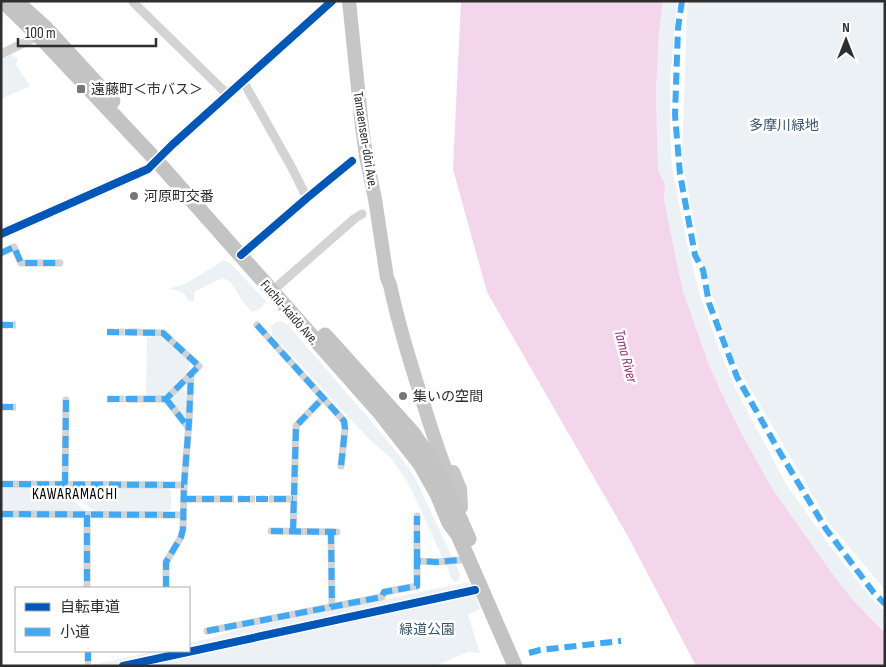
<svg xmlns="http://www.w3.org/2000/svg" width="886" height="667" viewBox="0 0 886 667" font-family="'Sofia Sans Condensed','Noto Sans JP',sans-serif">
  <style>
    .green { fill: #ebf1f5 }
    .water { fill: #f3d6eb }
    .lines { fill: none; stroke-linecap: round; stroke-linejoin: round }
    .pedestrian-tunnel { stroke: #d5d5d5; stroke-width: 7; stroke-dasharray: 7 3.5; stroke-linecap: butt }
    .pedestrian { stroke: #d3d3d3; stroke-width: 7 }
    .minor { stroke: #d3d3d3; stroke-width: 9 }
    .tertiary { stroke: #d3d3d3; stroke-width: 11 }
    .primary { stroke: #c6c6c6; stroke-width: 14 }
    .trunk { stroke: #c3c3c3; stroke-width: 15 }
    .quiet { stroke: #3fa9f5; stroke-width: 6; stroke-dasharray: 12 6; stroke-linecap: butt }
    .cycleway-casing { stroke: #fff; stroke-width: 11 }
    .cycleway { stroke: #0057b8; stroke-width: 8 }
    .poi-dot { fill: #777; stroke: #fff; stroke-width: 2 }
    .labels { text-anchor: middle; stroke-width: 5; stroke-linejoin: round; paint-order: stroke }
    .poi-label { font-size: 14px; fill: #2e2e2e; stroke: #fff; text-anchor: start }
    .park-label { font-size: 14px; fill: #38556d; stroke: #fff }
    .street-label { font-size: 14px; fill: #2e2e2e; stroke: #fff }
    .water-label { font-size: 15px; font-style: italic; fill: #97357a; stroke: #fff }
    .neighbourhood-label { font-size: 15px; letter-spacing: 1px; fill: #000; stroke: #fff }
  </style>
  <rect width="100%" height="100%" fill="#fff"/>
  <!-- green -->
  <g class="green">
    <polygon points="663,1 677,1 670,80 670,128 672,167 687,244 699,292 718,346 735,388 786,484 824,538 869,596 885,612 885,633 852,599 831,572 772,488 743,436 725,400 709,365 683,291 676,259 664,197 665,184 658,170 656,93 659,33"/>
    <polygon points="688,1 885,1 885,590 829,523 733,359 701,259 682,158 687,8"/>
    <polygon points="10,53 13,56 18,59 16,65 30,86 1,99 1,58"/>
    <path d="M224 260 231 264 266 301 260 309 252 312 244 303 230 281 222 278 194 292V301H188C186 291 178 291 169 289L187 283Z"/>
    <polygon points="281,321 287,324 371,421 403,460 415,478 460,574 459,581 454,582 451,578 448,570 413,493 403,475 390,457 371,441 272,334 271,326 276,322"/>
    <polygon points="147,337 163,337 189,362 189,369 164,396 146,396"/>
    <polygon points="181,388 186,392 186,416 181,416 169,401"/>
    <polygon points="1,487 55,487 87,512 1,512"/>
    <polygon points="63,487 166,487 171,491 171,509 166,513 97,513"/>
    <polygon points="469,582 476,597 480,609 468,615 480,653 468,652 435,666 88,666 155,651 189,651 189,643 211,638 245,628"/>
  </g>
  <!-- water -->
  <polygon class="water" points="461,1 663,1 659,33 656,93 658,170 665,184 664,198 676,259 683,291 709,365 725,400 743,436 772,488 831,572 852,599 885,633 885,666 696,666 630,540 487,292 453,169"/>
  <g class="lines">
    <!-- pedestrian-tunnel -->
    <g class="pedestrian-tunnel">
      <polyline points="1,325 16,325"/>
      <polyline points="107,332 135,332"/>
      <polyline points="107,399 135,399"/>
      <polyline points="1,407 16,407"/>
      <polyline points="227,499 272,499"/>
    </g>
    <!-- pedestrian -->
    <g class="pedestrian">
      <polyline points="1,253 14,247 21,263 60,263"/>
      <polyline points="257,325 344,421 345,429 341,466"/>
      <polyline points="135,332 163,333 199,366 166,399 135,399"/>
      <polyline points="166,399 188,427"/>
      <polyline points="1,484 184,485"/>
      <polyline points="65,484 66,400"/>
      <polyline points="184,499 227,499"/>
      <polyline points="272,499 293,499"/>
      <polyline points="1,514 183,515"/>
      <polyline points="87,515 87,588"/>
      <polyline points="271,531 337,532"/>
      <polyline points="293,531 296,426 323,398"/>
      <polyline points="331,532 332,607"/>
      <polyline points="417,561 417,516"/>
      <polyline points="166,588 166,562 181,537 183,529 184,485 189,422 191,374"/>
      <polyline points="207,631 382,597 384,592 417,586 417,561 437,562 461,560"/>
      <polyline points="88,651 88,661"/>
    </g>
    <!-- minor -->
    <g class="minor">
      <polyline points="133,2 228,95"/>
      <polyline points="1,54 32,39 40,32"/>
      <polyline points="243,81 292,168 307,198"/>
      <polyline points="162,155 332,1"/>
      <polyline points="241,255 307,198 352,161"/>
      <polyline points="279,285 354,219 362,214"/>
    </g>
    <!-- tertiary -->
    <polyline class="tertiary" points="1,234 148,169 162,155"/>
    <!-- primary -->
    <g class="primary">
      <path d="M349 1 362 127 366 156 375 199 387 278 390 285C398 322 409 359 421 396 430 425 439 455 451 483"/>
      <polyline points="453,472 460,489 461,507"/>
    </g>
    <!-- trunk -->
    <g class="trunk">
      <polyline points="2,1 9,7 45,42 156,160 380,413 420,464 437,494 449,523 458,535 515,666"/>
      <polyline points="16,1 45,27 113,101"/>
      <polyline points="325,335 414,434 442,477 469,539"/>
    </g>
    <!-- quiet -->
    <g class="quiet">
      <polyline points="682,1 678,28 675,115 680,174 695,255 703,270 709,303 737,377 779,451 826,529 874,593 885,604"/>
      <polyline points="1,253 14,247 21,263 60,263"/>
      <polyline points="1,325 16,325"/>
      <polyline points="257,325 344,421 345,429 341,466"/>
      <polyline points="107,332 163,333 199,366 166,399 107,399"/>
      <polyline points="166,399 188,427"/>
      <polyline points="1,407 16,407"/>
      <polyline points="1,484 184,485"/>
      <polyline points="65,484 66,400"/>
      <polyline points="184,499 293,499"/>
      <polyline points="1,514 183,515"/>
      <polyline points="87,515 87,588"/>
      <polyline points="271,531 336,532"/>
      <polyline points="293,531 296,426 323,398"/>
      <polyline points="331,532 332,607"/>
      <polyline points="417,561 417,516"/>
      <polyline points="166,588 166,562 181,537 183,529 184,485 189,422 191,374"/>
      <polyline points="207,631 382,597 384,592 417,586 417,561 437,562 461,560"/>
      <polyline points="88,651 88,661"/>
      <polyline points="529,653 540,650 621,641"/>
    </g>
    <defs>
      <g id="cycleway">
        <polyline points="1,234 148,169 172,145 332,1"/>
        <polyline points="241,255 307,198 352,161"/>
        <polyline points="123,666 475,590"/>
      </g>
    </defs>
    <!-- cycleway casing -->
    <use href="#cycleway" class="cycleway-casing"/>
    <!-- cycleway -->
    <use href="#cycleway" class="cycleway"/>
  </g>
  <!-- markers -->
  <g class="poi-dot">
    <rect x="76" y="84" width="10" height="10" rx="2.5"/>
    <circle cx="134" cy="196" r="5"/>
    <circle cx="403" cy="396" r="5"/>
  </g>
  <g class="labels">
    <!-- poi labels -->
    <g class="poi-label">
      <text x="91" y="94">遠藤町＜市バス＞</text>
      <text x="144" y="201">河原町交番</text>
      <text x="413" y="401">集いの空間</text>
    </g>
    <!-- park labels -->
    <g class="park-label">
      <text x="784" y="130">多摩川緑地</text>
      <text x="427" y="634">緑道公園</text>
    </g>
    <!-- street labels -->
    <g class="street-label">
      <text transform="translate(366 140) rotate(81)" y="5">Tamaensen-dōri Ave.</text>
      <text transform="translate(290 312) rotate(49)" y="5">Fuchū-kaidō Ave.</text>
    </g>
    <!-- water labels -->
    <g class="water-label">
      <text transform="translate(626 356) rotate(76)" y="5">Tama River</text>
    </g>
    <!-- neighbourhood labels -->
    <g class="neighbourhood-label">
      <text x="75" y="499">KAWARAMACHI</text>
    </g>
  </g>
  <!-- border -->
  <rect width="886" height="667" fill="none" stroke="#2e2e2e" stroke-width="5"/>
  <!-- legend -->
  <rect x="15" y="587" width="175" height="65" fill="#ffffff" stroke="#ababab"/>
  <rect x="25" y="603" width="25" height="8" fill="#0057b8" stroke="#ababab"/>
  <text x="60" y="612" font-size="15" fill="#2e2e2e">自転車道</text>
  <rect x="25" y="628" width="25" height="8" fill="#3fa9f5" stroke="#ababab"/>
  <text x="60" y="637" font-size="15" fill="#2e2e2e">小道</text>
  <!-- north arrow -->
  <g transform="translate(846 40)" stroke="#ffffff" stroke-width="4" paint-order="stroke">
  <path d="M0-4L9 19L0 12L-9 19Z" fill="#2e2e2e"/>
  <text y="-8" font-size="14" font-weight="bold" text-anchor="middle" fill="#2e2e2e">N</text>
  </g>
  <!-- scale -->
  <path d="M18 38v8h138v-8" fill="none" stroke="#2e2e2e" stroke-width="2.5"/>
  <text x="25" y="38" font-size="15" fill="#2e2e2e" stroke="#ffffff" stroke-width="4" paint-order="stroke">100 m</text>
</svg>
